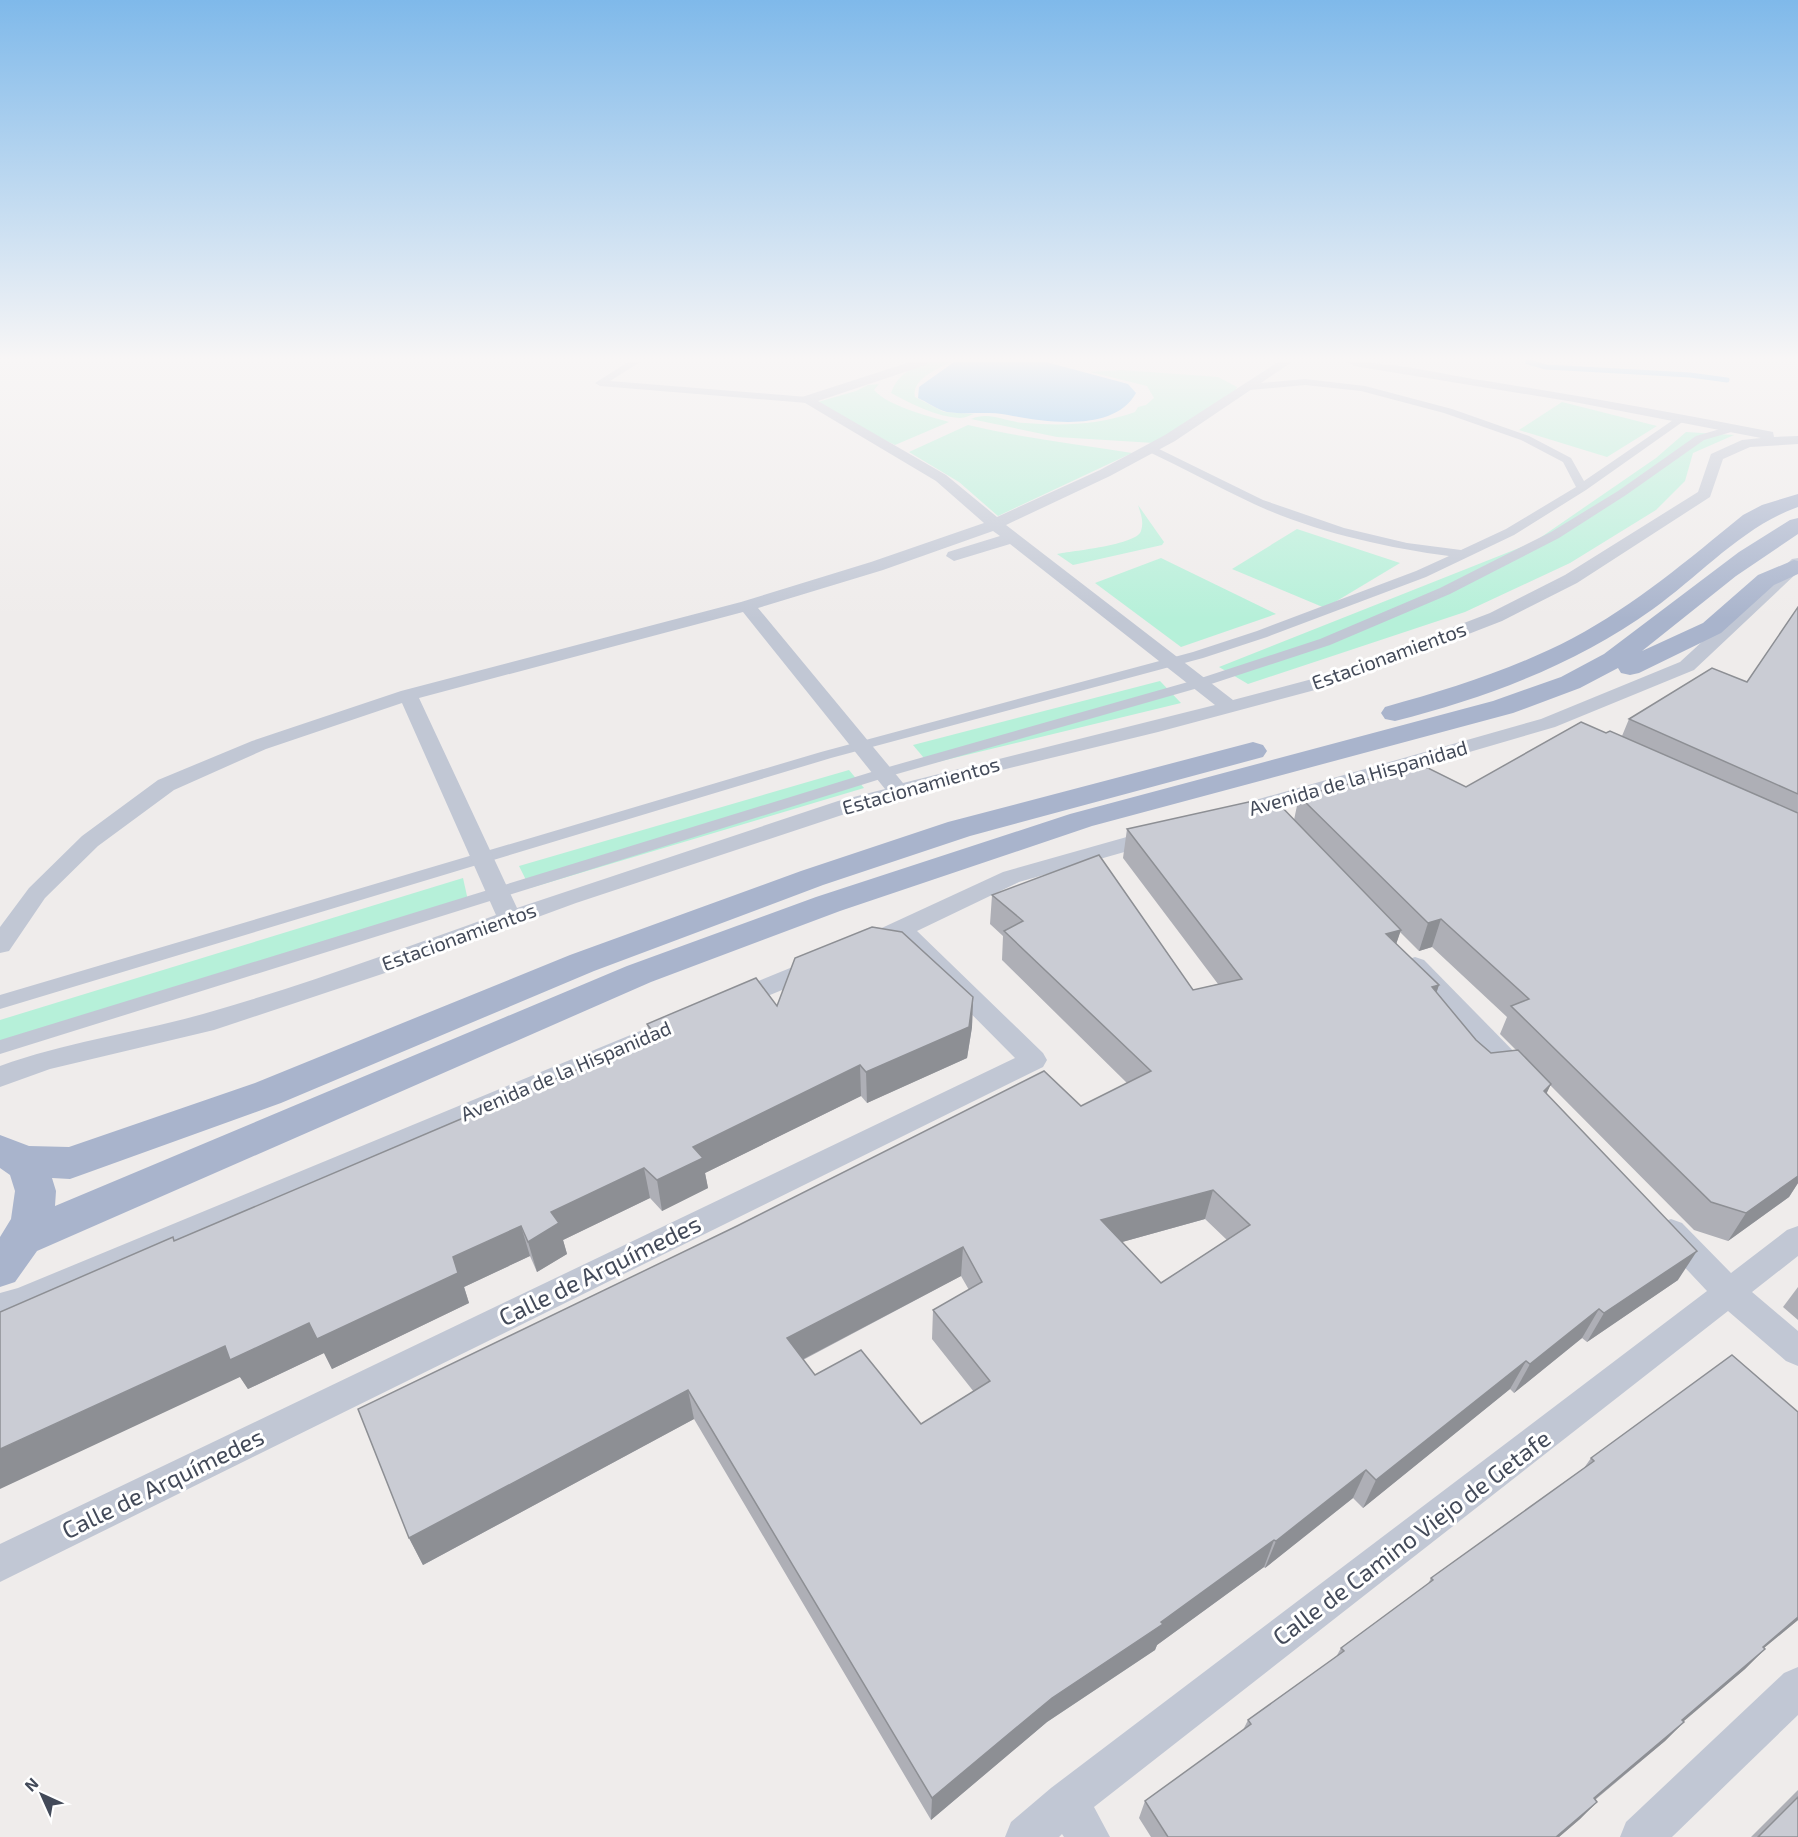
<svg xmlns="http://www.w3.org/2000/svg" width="1798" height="1837" viewBox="0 0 1798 1837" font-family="'Exo 2',sans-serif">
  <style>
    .green { fill: #b6f0d9 }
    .water { fill: #81c0ee }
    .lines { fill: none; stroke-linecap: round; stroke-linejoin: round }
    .stream { stroke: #81c0ee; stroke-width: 5 }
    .pedestrian { fill: #c1c7d4; fill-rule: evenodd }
    .minor { fill: #c1c7d4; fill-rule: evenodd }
    .primary { fill: #a9b4cc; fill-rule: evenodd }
    .wall { fill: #aeafb6; fill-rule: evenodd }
    .shaded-wall { fill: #8d8f94 }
    .building { fill: #caccd4; stroke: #8d8f94; stroke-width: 1.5; fill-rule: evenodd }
    .labels { text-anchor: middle; stroke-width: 6; stroke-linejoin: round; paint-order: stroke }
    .street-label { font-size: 20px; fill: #434a59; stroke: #fff }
    .near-street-label { font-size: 24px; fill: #434a59; stroke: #fff }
  </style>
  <rect width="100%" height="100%" fill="#efeceb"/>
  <!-- green -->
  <g class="green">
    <path d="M925 362H951C938 369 911 379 915 397L944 412 974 414C970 415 965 418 960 418 936 417 912 404 891 393 896 377 910 368 925 362Z"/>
    <path d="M1122 370 1218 377 1237 387 1234 393 1154 443 1057 437 971 419C990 411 1005 422 1025 423 1062 426 1099 425 1135 412L1138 407 1146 405 1154 398 1147 386 1090 372Z"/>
    <path d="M879 384 874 390C888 406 928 416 949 422L895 445 823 410 818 402 856 391 868 385Z"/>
    <polygon points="1562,402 1657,426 1607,457 1519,430"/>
    <path d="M968 425C1022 438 1077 444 1132 453L998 516 959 482 909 452Z"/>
    <polygon points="1686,432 1734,435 1693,453 1685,481 1656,510 1570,563 1465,612 1248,684 1219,667 1534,542 1656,458"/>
    <path d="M1138 505 1164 542 1162 545 1073 565 1057 554C1071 551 1137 545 1141 531 1144 522 1141 514 1138 505Z"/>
    <polygon points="1297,529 1400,563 1325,608 1232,569"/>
    <polygon points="1161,558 1276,614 1181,647 1095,583"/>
    <polygon points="1160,681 1181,703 929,764 913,745"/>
    <polygon points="849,770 864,788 530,888 519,866"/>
    <polygon points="463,878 469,905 0,1050 0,1020"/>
  </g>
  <!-- water -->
  <path class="water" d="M954 362H1046L1128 384 1136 393C1114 433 1045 422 1008 415 988 411 967 415 947 412 938 410 927 402 918 398L919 387Z"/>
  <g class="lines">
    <!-- stream -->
    <polyline class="stream" points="1528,362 1546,367 1690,375 1727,380"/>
    <!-- pedestrian -->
    <g class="pedestrian">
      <polygon points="628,362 640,362 610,381 807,397 812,400 807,403 600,386 595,383"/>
      <path d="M1305 379 1365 386 1452 409 1529 436 1571 458 1584 481 1679 416 1688 418 1586 490 1514 535 1426 577 1267 637 1203 658 831 758 0 1009V995L821 752 1193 652 1257 631 1416 571 1449 556C1386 548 1312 531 1254 504 1218 487 1183 468 1147 451V447H1155L1263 500 1344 528 1407 543 1461 550 1506 529 1576 487 1563 462 1521 440 1444 413 1361 391 1305 385 1249 390 1244 387 1249 384Z"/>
      <polygon points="1734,425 1739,428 1738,430 1704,440 1626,495 1559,538 1450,594 1330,645 1205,686 890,776 0,1054 0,1040 878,770 1195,680 1320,639 1440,588 1551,532 1618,491 1696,436"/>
    </g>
    <!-- minor -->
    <g class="minor">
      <path d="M910 362H928L926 365 818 401 946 475 997 517 1100 470 1165 435 1278 362H1292L1175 441 1110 476 1006 525 1233 700 1331 674 1490 613 1565 575 1698 492 1711 454 1742 440 1761 438 1574 402 1354 366 1348 362C1398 362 1443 375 1493 382 1585 397 1676 413 1768 431L1773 432 1774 437 1798 436V444L1750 447 1723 459 1710 497 1577 583 1502 621 1345 682 1158 732 985 774 854 811 576 903 394 970 214 1030 50 1069 0 1087V1066C66 1042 135 1033 203 1014 302 986 399 950 496 915L402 703 266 749 174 790 98 846 45 898 9 951 0 953V927L29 888 82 836 158 780 252 741 401 691 741 602 871 562 984 523 936 481 800 400 802 397ZM993 531 1000 536 948 552 946 556 954 561 1010 544 1215 705 903 783 758 608 883 570ZM743 612 885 789 838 801 517 908 419 698Z"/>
      <polygon points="1798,558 1798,572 1694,670 1555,727 1254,815 1246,817 1238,815 1235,810 1238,805 1541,719 1680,662 1792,559"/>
      <polygon points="1155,829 1163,831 1166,836 1163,841 1019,882 917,931 1043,1053 1047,1060 1043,1067 0,1582 0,1544 1015,1058 898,940 869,952 860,950 857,944 860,938 1003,872"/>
      <polygon points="817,957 826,960 829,966 826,972 733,1010 724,1007 720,1001 724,995"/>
      <polygon points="1415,957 1424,960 1530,1068 1534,1075 1530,1082 1520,1085 1510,1082 1406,972 1403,966 1406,960"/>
      <polygon points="679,1015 688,1017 692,1024 688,1031 34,1310 0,1321 0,1293 18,1288"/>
      <polygon points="1671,1219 1682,1223 1731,1273 1787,1230 1798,1226 1798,1256 1752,1292 1798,1331 1798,1366 1786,1361 1728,1311 1094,1807 1110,1837 1064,1837 1062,1834 1059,1837 1005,1837 1011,1822 1051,1788 1707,1291 1660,1241 1656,1232 1660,1223"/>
      <polygon points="1798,1667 1798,1715 1672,1837 1620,1837 1626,1822 1784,1673"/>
    </g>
    <!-- primary -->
    <g class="primary">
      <path d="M1798 494V507C1742 527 1701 575 1653 609 1576 664 1487 698 1395 721L1385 719 1381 713 1385 707C1450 689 1514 669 1573 638 1635 605 1689 559 1743 515L1762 505Z"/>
      <polygon points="1798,518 1798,534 1736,576 1642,651 1703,623 1758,575 1794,560 1798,561 1798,574 1774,585 1721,633 1639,673 1630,675 1621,673 1618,668 1580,688 1513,713 1092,826 840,911 651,982 37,1251 15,1282 0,1287 0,1237 11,1219 15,1191 10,1175 0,1168 0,1135 29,1146 69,1147 255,1083 570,955 801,871 948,822 1253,742 1263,745 1267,751 1263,757 970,836 823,885 594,971 281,1103 84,1174 70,1179 52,1178 56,1191 55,1206 627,966 816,897 1070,814 1493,701 1561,677 1604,654 1739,552 1790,520"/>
    </g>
  </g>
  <!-- wall -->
  <g class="wall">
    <path d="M1798 607V1183L1789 1197 1728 1241 1694 1230 1550 1085 1546 1093 1678 1280 1587 1342 1582 1338 1514 1393 1510 1389 1363 1508 1353 1498 1265 1568 1264 1567 1157 1645 1155 1650 1047 1722 931 1820 694 1419 423 1565 409 1538 1081 1106 1127 1083 1002 960 1003 936 990 924 992 895 1193 990 1218 984 1123 858 1127 829 1257 804 1294 820 1299 796 1466 787 1606 733 1622 736 1629 719 1747 682ZM1400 932 1419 951 1432 947 1507 1017 1500 1034 1516 1050 1491 1053 1476 1040 1436 993 1439 985 1396 944ZM1205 1219 1227 1240 1161 1283 1122 1242ZM961 1276 969 1290 933 1310 932 1339 974 1392 921 1424 815 1375 803 1360Z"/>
    <polygon points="973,997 972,1027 967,1058 867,1103 861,1096 705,1173 708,1188 662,1211 650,1198 563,1240 567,1254 537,1272 530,1256 464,1287 469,1303 332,1369 324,1353 248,1389 240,1377 175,1241 650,1038 647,1024 777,1006"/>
    <polygon points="1798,1287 1798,1320 1783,1307"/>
    <polygon points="1798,1412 1798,1620 1764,1648 1765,1649 1745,1669 1683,1721 1684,1722 1665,1741 1595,1800 1597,1802 1580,1819 1559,1837 1151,1837 1139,1818 1145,1801 1243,1730 1248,1720 1336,1657 1341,1648 1428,1584 1431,1578 1584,1468 1591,1458"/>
    <polygon points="1798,1790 1798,1837 1751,1837"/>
  </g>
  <!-- shaded-wall -->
  <g class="shaded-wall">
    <polygon points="1441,919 1432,947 1419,951 1428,923"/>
    <polygon points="1401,930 1391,959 1386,934"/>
    <polygon points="1439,985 1429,1015 1432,987"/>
    <polygon points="973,997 972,1027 967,1058 867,1103 866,1072"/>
    <polygon points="860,1065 861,1096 705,1173 708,1188 662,1211 657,1180 693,1147"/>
    <polygon points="1551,1084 1537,1114 1544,1091"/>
    <polygon points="644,1168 650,1198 563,1240 567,1254 537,1272 528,1242 551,1212"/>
    <polygon points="1798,1170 1798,1183 1789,1197 1728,1241 1746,1213"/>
    <polygon points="1213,1190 1205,1219 1097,1249 1101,1220"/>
    <polygon points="521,1226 530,1256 464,1287 469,1303 332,1369 324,1353 248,1389 240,1377 0,1489 0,1449 225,1346 309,1323"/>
    <polygon points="963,1247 961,1276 790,1366 787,1338"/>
    <polygon points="1697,1251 1678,1280 1587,1342 1604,1313"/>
    <polygon points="1599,1309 1582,1338 1514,1393 1530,1364"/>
    <polygon points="1526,1361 1510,1389 1363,1508 1376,1480"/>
    <polygon points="688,1390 694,1419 423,1565 409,1538"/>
    <polygon points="1366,1470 1353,1498 1265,1568 1276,1541"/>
    <polygon points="1274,1540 1264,1567 1157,1645 1155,1650 1047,1722 931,1820 932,1798 1052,1698 1161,1622"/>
    <polygon points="1798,1617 1798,1620 1742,1666 1763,1647"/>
    <polygon points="1765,1649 1745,1669 1663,1739 1682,1720"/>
    <polygon points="1684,1722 1665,1741 1576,1815 1594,1798"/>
    <polygon points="1597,1802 1580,1819 1559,1837 1556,1837"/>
  </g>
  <!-- building -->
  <g class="building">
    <polygon points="1798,607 1798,794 1629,719 1712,668 1747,682"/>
    <polygon points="1581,722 1606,733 1610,731 1798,813 1798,1176 1746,1213 1711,1202 1511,1006 1529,999 1441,919 1428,923 1299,796 1424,766 1466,787"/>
    <path d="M1275 800 1401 930 1386 934 1439 985 1432 987 1476 1040 1491 1053 1518 1050 1551 1084 1544 1091 1697 1251 1604 1313 1599 1309 1530 1364 1526 1361 1376 1480 1366 1470 1276 1541 1274 1540 1161 1622 1163 1624 1052 1698 932 1798 688 1390 409 1538 358 1409 737 1226 1044 1071 1081 1106 1151 1071 1004 931 1023 921 992 895 1099 855 1193 990 1242 979 1127 829 1253 801 1257 804ZM1213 1190 1250 1225 1161 1283 1101 1220ZM963 1247 982 1282 933 1310 990 1381 921 1424 861 1350 815 1375 787 1338Z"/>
    <polygon points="872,927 902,932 973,997 969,1027 866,1072 860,1065 693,1147 703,1158 657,1180 644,1168 551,1212 559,1223 528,1242 521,1226 453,1257 458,1273 317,1339 309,1323 230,1360 225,1346 0,1449 0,1312 173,1237 174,1241 656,1036 647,1024 756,978 777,1006 795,958"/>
    <polygon points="1732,1355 1798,1412 1798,1617 1763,1647 1765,1649 1682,1720 1684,1722 1594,1798 1597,1802 1556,1837 1168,1837 1145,1801 1251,1724 1248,1720 1344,1651 1341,1648 1433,1580 1431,1578 1594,1461 1591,1458"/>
    <polygon points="1798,1797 1798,1837 1758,1837"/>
  </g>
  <!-- sky -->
  <linearGradient id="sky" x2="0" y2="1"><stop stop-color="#7fb9ea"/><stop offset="0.58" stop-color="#f8f6f6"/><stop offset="1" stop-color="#f8f6f6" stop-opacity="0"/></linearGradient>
  <rect width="1798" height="619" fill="url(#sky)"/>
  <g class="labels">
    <!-- street labels -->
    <g class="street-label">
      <text transform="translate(1389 656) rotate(-20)" y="7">Estacionamientos</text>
      <text transform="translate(1358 778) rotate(-16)" y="7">Avenida de la Hispanidad</text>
      <text transform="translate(921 786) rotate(-16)" y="7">Estacionamientos</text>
      <text transform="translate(459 937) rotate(-20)" y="7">Estacionamientos</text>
      <text transform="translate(566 1071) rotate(-23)" y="7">Avenida de la Hispanidad</text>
    </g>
    <!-- near-street labels -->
    <g class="near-street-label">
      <text transform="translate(600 1271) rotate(-26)" y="8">Calle de Arquímedes</text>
      <text transform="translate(163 1484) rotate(-26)" y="8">Calle de Arquímedes</text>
      <text transform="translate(1412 1538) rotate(-37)" y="8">Calle de Camino Viejo de Getafe</text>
    </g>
  </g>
  <!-- north arrow -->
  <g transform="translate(42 1795) rotate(315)" stroke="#ffffff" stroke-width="4.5" paint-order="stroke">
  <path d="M0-4.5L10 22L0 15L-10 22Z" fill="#434a59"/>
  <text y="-9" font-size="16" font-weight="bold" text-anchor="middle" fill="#434a59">N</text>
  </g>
</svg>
